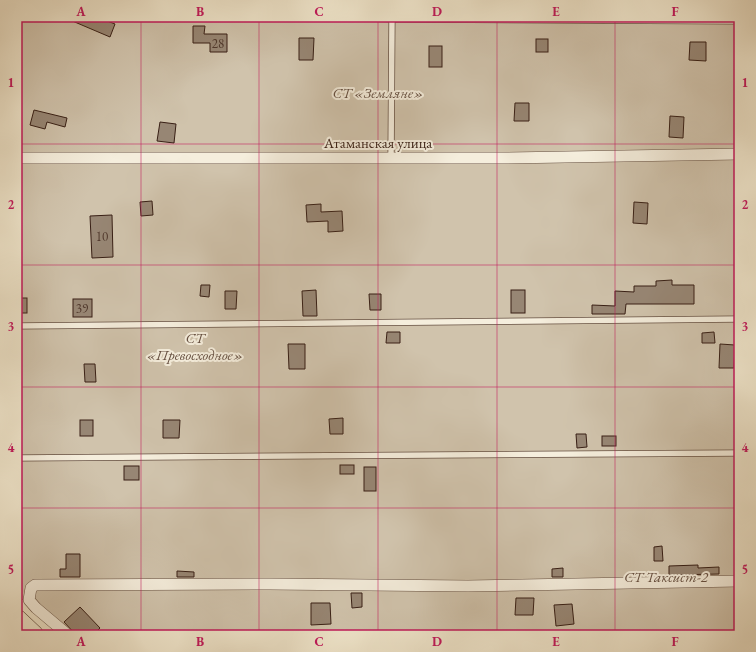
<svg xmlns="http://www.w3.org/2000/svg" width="756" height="652" viewBox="0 0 756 652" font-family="'EB Garamond',serif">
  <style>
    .green { fill: #d0c3ac; stroke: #847160 }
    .building { fill: #978674; stroke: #381f15 }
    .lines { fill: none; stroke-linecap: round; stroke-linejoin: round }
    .lane-casing { stroke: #665042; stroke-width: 7 }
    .street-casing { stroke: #665042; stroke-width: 12 }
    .highway-casing { stroke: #381f15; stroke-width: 20 }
    .lane { stroke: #f5eedd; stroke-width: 5.5 }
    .street { stroke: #f5eedd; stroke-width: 11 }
    .highway { stroke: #efe5cb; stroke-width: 19 }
    .grid { fill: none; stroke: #c2185b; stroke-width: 1; stroke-opacity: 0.55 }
    .labels { text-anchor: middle; stroke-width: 4; stroke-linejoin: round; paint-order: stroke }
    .number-label { font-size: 13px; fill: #50392d }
    .park-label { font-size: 15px; font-style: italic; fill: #665042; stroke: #f5eedd }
    .street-label { font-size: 15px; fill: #381f15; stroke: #f5eedd }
    .neatline { fill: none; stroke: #c2185b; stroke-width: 1.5 }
    .grid-label { font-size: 13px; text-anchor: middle; font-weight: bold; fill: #c2185b }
  </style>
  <rect width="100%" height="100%" fill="#efe5cb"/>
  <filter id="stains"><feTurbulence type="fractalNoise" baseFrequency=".005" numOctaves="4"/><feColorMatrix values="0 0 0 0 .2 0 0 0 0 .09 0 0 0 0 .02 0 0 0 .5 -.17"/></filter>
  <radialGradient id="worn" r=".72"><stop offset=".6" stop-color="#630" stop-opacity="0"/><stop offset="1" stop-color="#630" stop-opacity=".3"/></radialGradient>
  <!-- green -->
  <polygon class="green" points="17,17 739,17 739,635 59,635 17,594"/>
  <!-- building -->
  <g class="building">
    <polygon points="63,17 97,17 115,24 110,37"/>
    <polygon points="193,26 205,26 204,34 227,34 227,52 210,52 210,43 193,43"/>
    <polygon points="299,38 314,38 313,60 299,60"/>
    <rect x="536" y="39" width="12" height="13"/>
    <polygon points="690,42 706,42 706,61 689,60"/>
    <rect x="429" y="46" width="13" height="21"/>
    <polygon points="515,103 529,103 529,121 514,121"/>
    <polygon points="34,110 67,118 65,127 47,122 45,129 30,125"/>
    <polygon points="670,116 684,117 683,138 669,137"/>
    <polygon points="160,122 176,124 174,143 157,141"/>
    <polygon points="152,201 153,215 141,216 140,202"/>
    <polygon points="634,202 648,203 647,224 633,223"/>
    <polygon points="321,204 321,212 342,211 343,231 328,232 328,221 307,222 306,205"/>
    <polygon points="112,215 113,257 92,258 90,216"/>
    <polygon points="672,280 672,285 694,285 694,304 626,304 625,314 592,314 592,305 615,306 615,291 634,292 634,286 656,286 656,281"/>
    <polygon points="201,285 210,285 209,297 200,296"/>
    <polygon points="316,290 317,316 303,316 302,291"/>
    <rect x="511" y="290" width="14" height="23"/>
    <polygon points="225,291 237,291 236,309 225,309"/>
    <polygon points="369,294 381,294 381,310 370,310"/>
    <rect x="17" y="298" width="10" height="15"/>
    <rect x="73" y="299" width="19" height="18"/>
    <polygon points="387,332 400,332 400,343 386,343"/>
    <polygon points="714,332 715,343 702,343 702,333"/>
    <polygon points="288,344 305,344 305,369 289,369"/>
    <polygon points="720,344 735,345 734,368 719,368"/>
    <polygon points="84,364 95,364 96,382 85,382"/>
    <polygon points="343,418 343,434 330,434 329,419"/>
    <rect x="80" y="420" width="13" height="16"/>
    <polygon points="163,420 180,420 179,438 163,438"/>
    <polygon points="576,434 586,434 587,447 577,448"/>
    <rect x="602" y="436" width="14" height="10"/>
    <rect x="340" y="465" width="14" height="9"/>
    <rect x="124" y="466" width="15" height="14"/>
    <rect x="364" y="467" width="12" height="24"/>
    <polygon points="662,546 663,561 654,561 654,547"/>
    <polygon points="66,554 80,554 80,577 60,577 60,569 66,569"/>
    <polygon points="698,565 698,568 719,567 719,574 669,575 669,566"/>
    <polygon points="563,568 563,577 552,577 552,569"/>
    <polygon points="177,571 194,572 194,577 177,577"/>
    <polygon points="351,593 362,593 362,607 352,608"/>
    <polygon points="516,598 534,598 533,615 515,615"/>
    <polygon points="311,603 330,603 331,624 311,625"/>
    <polygon points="572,604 574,624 556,626 554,605"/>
    <polygon points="80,607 100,628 93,635 76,635 64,622"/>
  </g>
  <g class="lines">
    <defs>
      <g id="lane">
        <polyline points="329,17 392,19 739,21"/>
        <polyline points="391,158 392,17"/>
        <polyline points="17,326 739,319"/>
        <polyline points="17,458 739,453"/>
      </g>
      <g id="street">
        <polyline points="17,158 507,158 739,154"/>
        <polyline points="68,635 36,608 29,600 31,588 35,585 270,584 468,586 739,581"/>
      </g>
      <polyline id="highway" points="17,619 34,635"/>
    </defs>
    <!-- lane casing -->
    <use href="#lane" class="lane-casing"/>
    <!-- street casing -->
    <use href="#street" class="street-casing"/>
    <!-- highway casing -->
    <use href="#highway" class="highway-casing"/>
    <!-- lane -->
    <use href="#lane" class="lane"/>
    <!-- street -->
    <use href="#street" class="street"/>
    <!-- highway -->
    <use href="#highway" class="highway"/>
  </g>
  <!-- grid -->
  <path class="grid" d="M141 17V635M259 17V635M378 17V635M497 17V635M615 17V635M17 144H739M17 265H739M17 387H739M17 508H739"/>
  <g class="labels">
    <!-- number labels -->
    <g class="number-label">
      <text x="218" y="48">28</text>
      <text x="102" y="241">10</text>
      <text x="82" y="313">39</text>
    </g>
    <!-- park labels -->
    <g class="park-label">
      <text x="378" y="98">СТ «Земляне»</text>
      <text x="195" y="343">СТ<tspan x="195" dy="17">«Превосходное»</tspan></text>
      <text x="666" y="582">СТ Таксист-2</text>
    </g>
    <!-- street labels -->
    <g class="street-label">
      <text x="378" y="148">Атаманская улица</text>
    </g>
  </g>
  <!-- margin -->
  <rect width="756" height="652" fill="none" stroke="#efe5cb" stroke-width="44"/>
  <rect x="22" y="22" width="712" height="608" class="neatline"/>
  <g class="grid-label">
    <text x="81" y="16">A</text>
    <text x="200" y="16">B</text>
    <text x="319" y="16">C</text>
    <text x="437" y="16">D</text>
    <text x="556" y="16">E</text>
    <text x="675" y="16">F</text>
    <text x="11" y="87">1</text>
    <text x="745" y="87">1</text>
    <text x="11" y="209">2</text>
    <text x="745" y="209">2</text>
    <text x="11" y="331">3</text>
    <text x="745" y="331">3</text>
    <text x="11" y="452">4</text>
    <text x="745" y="452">4</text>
    <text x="11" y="574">5</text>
    <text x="745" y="574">5</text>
    <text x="81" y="646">A</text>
    <text x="200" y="646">B</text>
    <text x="319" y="646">C</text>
    <text x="437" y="646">D</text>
    <text x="556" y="646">E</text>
    <text x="675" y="646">F</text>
  </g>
  <rect width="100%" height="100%" filter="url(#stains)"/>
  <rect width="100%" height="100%" fill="url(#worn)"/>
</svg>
